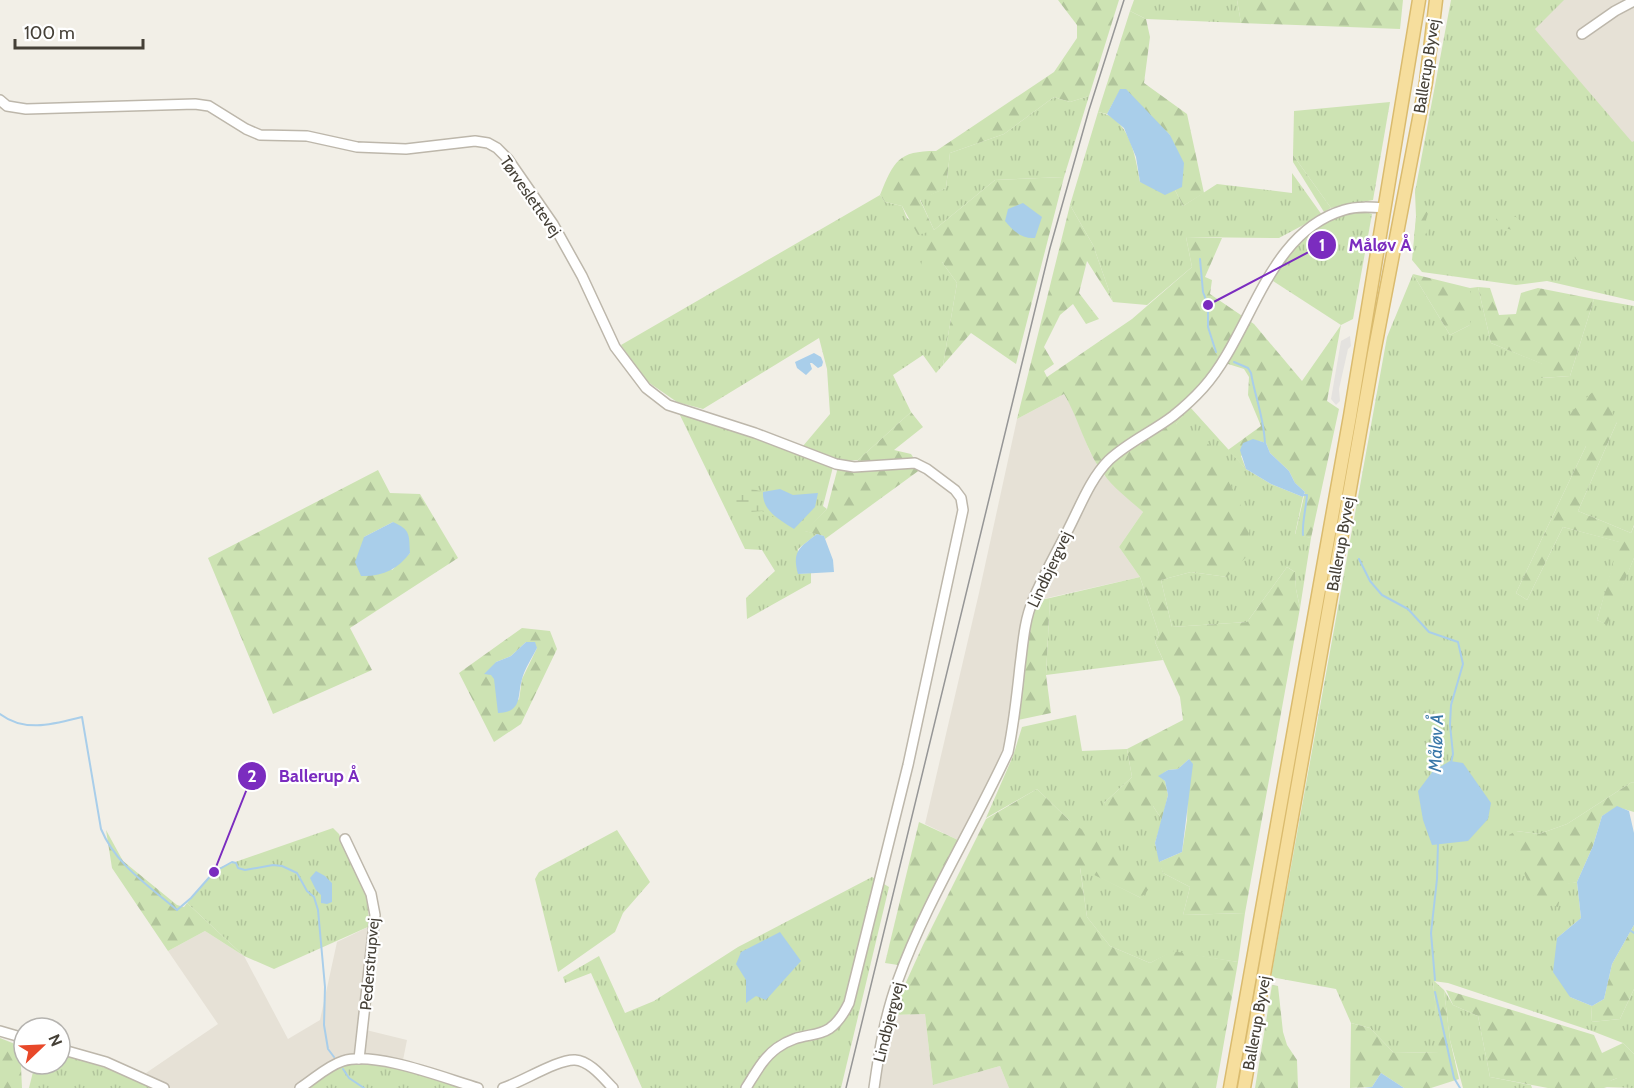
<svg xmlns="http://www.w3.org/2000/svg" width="1634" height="1088" viewBox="0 0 1634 1088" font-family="Cabin,sans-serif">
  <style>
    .residential { fill: #e6e1d6 }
    .grass { fill: url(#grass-tufts) }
    .forest { fill: url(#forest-firs); fill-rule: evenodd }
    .wetland { fill: url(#wetland-marsh) }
    .parking { fill: #e4e2df }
    .water { fill: #a9ceea }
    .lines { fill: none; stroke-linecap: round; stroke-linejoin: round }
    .stream { stroke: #a9ceea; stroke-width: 2 }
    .minor-casing { stroke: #bdb7ab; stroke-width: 12 }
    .major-casing { stroke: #dabb6e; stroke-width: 15 }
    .minor { stroke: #fff; stroke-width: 9 }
    .major { stroke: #f6de9d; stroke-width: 12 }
    .tram { stroke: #969696; stroke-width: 1.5 }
    .labels { text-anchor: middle; stroke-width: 4.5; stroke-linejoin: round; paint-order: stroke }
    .street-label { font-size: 16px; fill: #454037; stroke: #fff }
    .water-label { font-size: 18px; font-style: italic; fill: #3977a8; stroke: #fff }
    .leader { fill: none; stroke: #7b2cbf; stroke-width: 2 }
    .callout-dot { fill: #7b2cbf; stroke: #fff; stroke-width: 2 }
    .mark-label { font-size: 18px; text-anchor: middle; font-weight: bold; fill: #fff }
    .callout-label { font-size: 18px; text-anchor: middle; font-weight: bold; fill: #7b2cbf; stroke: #fff; stroke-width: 4.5; stroke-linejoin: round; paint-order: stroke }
  </style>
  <defs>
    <pattern id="grass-tufts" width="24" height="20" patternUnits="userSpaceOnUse" patternTransform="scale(1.5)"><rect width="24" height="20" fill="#cde3b3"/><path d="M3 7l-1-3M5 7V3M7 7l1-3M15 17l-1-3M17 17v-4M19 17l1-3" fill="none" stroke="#b1c49b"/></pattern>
    <pattern id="forest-firs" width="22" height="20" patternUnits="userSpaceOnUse" patternTransform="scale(1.5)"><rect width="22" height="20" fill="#cde3b3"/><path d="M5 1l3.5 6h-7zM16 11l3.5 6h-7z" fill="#b1c49b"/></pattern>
    <pattern id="wetland-marsh" width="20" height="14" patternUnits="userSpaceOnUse" patternTransform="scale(1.5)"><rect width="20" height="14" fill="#cde3b3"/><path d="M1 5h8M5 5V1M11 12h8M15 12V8" fill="none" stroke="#b1c49b"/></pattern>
  </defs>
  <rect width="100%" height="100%" fill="#f2efe7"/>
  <!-- residential -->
  <g class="residential">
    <polygon points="1556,0 1634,0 1634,147 1531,25"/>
    <polygon points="1064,394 1075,413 1089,450 1103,474 1143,512 1119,547 1140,577 1025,603 1018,636 1013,706 1005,742 993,774 958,840 925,824 979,593 1017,419"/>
    <polygon points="370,926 362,1029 407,1040 401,1070 364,1063 337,1068 307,1088 164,1088 146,1073 218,1024 168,951 205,931 244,956 288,1039 320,1020 337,942"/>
    <polygon points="925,1014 933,1085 1000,1066 1009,1088 879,1088 881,1068 891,1015"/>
  </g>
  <!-- grass -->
  <g class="grass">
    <polygon points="1134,0 1237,0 1241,23 1146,19 1130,11"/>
    <polygon points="1451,0 1564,0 1535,29 1632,142 1634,141 1634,301 1547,281 1516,285 1422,272 1412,260 1416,217 1415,192"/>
    <polygon points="1089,96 1064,177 995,180 934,230 920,199 946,188 950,153 1004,134 1054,97 1070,102"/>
    <polygon points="1390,102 1373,200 1331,208 1293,155 1294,111"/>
    <path d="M1098 112C1130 118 1135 155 1140 182L1175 190 1183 206 1217 184 1292 193V173L1322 215 1279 238 1186 237 1192 267 1147 305 1113 302 1093 245 1070 205Z"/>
    <polygon points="880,195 885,202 902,206 907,218 928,232 942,262 957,283 943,365 936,373 923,355 893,375 911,412 858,460 836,462 803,446 830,414 827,369 819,338 703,409 677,402 645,380 621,345"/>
    <path d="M1362 211 1372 214 1353 319 1341 325 1273 281C1292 243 1320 218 1362 211Z"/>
    <polygon points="1413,274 1450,335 1470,325 1470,288 1478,287 1491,343 1543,364 1542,378 1570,376 1594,299 1634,306 1634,525 1631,533 1578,511 1617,422 1586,446 1516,593 1527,600 1563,527 1620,542 1597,620 1606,624 1634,558 1634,783 1632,782 1567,824 1539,834 1516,831 1563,884 1577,882 1581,918 1557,938 1570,997 1592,1006 1591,1022 1620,1019 1634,989 1634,1054 1623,1043 1592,1031 1448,983 1433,981 1440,1052 1394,1053 1370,1028 1351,1023 1336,989 1271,977 1387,337"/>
    <polygon points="1190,407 1246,469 1271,484 1303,497 1295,534 1311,538 1300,608 1296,589 1295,572 1287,567 1247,622 1172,627 1161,580 1191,572 1227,577 1176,424"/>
    <polygon points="677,409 752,435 833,467 823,506 827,509 805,531 817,534 798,549 798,574 811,573 811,583 747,619 746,598 775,571 762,550 745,549"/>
    <polygon points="1140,577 1159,634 1155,642 1163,660 1046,675 1050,598"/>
    <polygon points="1076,715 1082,751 1127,749 1132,777 1104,803 1153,806 1162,820 1155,843 1163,873 1190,887 1183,915 1245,913 1238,962 1172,952 1150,963 1110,946 1087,917 1080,867 1141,898 1069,820 1037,789 986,818 1013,756 1022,727"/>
    <polygon points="333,828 339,834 366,895 370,926 274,969 244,956 187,903 218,868"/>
    <polygon points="617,830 650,882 623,913 615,932 558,972 535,879 539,872"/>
    <polygon points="872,877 889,887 841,1088 642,1088 591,973 565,983 563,977 599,956 625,1013 654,1001 738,947"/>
    <polygon points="1444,990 1453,1005 1478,1016 1490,1077 1531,1085 1532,1088 1463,1088 1450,1040"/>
    <polygon points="60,1053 127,1075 156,1088 29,1088 35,1064 60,1064"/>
    <path d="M350 1063C389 1063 427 1077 463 1088H307L337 1068Z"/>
    <polygon points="1620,1077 1634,1077 1634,1088 1603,1087 1607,1082"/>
  </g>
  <!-- forest -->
  <g class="forest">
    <path d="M1058 0H1119L1089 96 1070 102 1054 97 1004 134 950 153 946 188 920 200 934 230 995 180 1064 177 1016 364 971 333 943 365 957 283 942 262 920 270 928 232 918 235 902 206 885 202 880 195C894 161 898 151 936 151L1054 72 1077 38V25Z"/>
    <polygon points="1237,0 1403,0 1400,29 1241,23"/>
    <polygon points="1130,11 1146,19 1150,37 1144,83 1187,114 1204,193 1183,206 1175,190 1170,135 1120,90 1107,114 1098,112"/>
    <polygon points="1293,155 1331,208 1324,212 1293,162"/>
    <path d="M1070 205 1093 245 1113 302 1087 261 1079 293 1099 319 1086 324 1073 304 1060 315 1044 347 1054 364 1044 371 1047 377 1132 319 1192 267 1186 237 1222 238 1205 277 1212 280 1210 294 1254 324 1302 381 1341 325 1327 401 1339 409 1311 538 1295 535 1305 492 1295 483 1289 471 1270 453 1266 443 1259 441 1241 456 1246 469 1228 450 1261 426 1248 395 1249 377 1244 369 1225 363 1209 387 1176 424 1211 446 1250 524 1246 557 1227 577 1191 572 1161 580 1172 627 1247 622 1287 567 1295 572 1296 589 1300 608 1245 913 1183 915 1190 887 1163 873 1159 862 1182 852 1187 820 1189 759 1178 769 1168 770 1159 776 1165 781 1168 795 1162 820 1153 806 1123 836 1107 817 1104 803 1132 777 1127 749 1183 720 1180 697 1155 642 1159 634 1140 577 1119 547 1143 512C1130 500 1113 488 1103 473 1086 451 1079 419 1064 394L1017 419Z"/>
    <polygon points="1423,208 1428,213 1426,220 1429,230 1418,242 1414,238 1417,212"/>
    <polygon points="1502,215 1516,217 1523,223 1521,232 1500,227 1496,219"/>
    <path d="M1575 249C1587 250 1594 250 1599 261L1594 265 1576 260 1572 253Z"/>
    <polygon points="1413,274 1470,288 1470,325 1450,335"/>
    <polygon points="1478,287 1490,288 1499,315 1516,314 1521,293 1538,288 1594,299 1570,376 1541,378 1542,364 1491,343"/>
    <polygon points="1599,386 1617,422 1578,511 1631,533 1634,526 1634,558 1607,625 1597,620 1619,542 1563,527 1527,600 1516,593 1586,446 1570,413"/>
    <polygon points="911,412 923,427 894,450 911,454 921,469 825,539 824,536 804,531 827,509 838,467 855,469 858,460"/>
    <path d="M378 470 390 493 420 494 458 558 350 628 372 670 273 714 208 558ZM393 522 410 553 392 570 364 537Z"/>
    <polygon points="1050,598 1046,675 1051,713 1018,720 1027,625 1035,601"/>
    <path d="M522 628 550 631 557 649 521 724 494 742 459 673ZM526 642 537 648 522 679 519 700 492 675 496 662 511 656Z"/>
    <polygon points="1632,782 1634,783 1634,812 1617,807 1602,816 1593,846 1577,882 1563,885 1558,907 1535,900 1509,835 1516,831 1539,834 1567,824"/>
    <polygon points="1037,789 1069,820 1154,883 1141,898 1080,868 1087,917 1110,946 1150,963 1172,951 1238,962 1216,1088 1009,1088 1000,1066 933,1085 925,1014 891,1015 923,945 986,819"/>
    <polygon points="919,822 958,840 898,965 885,963"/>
    <polygon points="106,830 123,861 177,905 184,907 187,903 244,956 205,931 168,951 112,868"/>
    <polygon points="1634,925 1634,989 1620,1019 1591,1022 1592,1006 1604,999 1612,964"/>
    <polygon points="1433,980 1444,990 1450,1040 1459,1079 1431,1088 1404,1088 1381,1073 1372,1087 1350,1088 1351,1023 1370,1028 1394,1053 1439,1052"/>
    <polygon points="1272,985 1278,986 1283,1032 1287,1045 1297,1060 1298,1088 1255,1088"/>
    <path d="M1446 990 1594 1035 1602 1053 1623 1043 1634 1054V1077C1622 1077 1611 1077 1604 1087L1607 1088H1548L1490 1077 1478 1016 1453 1005Z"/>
    <polygon points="0,1038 20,1046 22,1088 0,1088"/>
  </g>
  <!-- wetland -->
  <polygon class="wetland" points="742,486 763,492 763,501 775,518 762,511 737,513 732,503"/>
  <!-- parking -->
  <polygon class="parking" points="1350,336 1351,346 1348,349 1339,389 1340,401 1336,405 1331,399 1341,341"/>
  <!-- water -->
  <g class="water">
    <polygon points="1120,89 1126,89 1170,135 1184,163 1182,187 1165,195 1140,182 1136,157 1124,128 1107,114"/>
    <path d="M1023 203 1042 217 1035 238C1022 239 1013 231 1005 221L1008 209Z"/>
    <polygon points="814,353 821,357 823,362 822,366 818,368 812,363 810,363 812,369 806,375 797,368 795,362"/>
    <polygon points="1253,439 1266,443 1270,453 1289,471 1295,483 1305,492 1303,497 1271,484 1246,469 1240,450 1243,443"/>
    <path d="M780 489 793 495 818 493 815 507 794 529C780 520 762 511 763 492Z"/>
    <path d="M393 522C411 530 409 535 410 553 398 569 382 577 361 576L355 562 364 537Z"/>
    <path d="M817 534 824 536 833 560 834 572 798 574C792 551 799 548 817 534Z"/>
    <path d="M526 642H535L537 648C532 658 525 668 522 679 517 696 523 712 498 713L494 679 491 675 484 674 496 662 511 656Z"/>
    <polygon points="1189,759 1193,764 1182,852 1159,862 1155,843 1168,795 1165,781 1158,776 1168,770 1178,769"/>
    <polygon points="1450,761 1463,763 1491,803 1488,819 1468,841 1432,845 1423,820 1418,791 1433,771"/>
    <polygon points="1617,806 1629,811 1634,833 1634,925 1612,964 1604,999 1592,1006 1570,997 1553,972 1557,938 1581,918 1577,882 1593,846 1602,816"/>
    <polygon points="316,871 325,876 332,883 332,902 327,904 321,903 321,895 316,890 310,878"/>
    <polygon points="780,932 801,961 766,1000 756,996 746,1003 746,980 736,964 741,952"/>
    <polygon points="1381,1073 1404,1088 1364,1088 1372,1087"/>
  </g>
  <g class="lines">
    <!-- stream -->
    <g class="stream">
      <polyline points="1200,259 1203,292 1208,305 1208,327 1216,352"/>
      <path d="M1234 362 1248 368 1251 373C1255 397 1265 421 1265 446"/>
      <path d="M1303 535C1302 522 1306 509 1307 495H1304"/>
      <polyline points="1359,559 1370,581 1382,595 1408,609 1429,632 1458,642 1463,664 1451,705 1450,725 1453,754 1451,763"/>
      <path d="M0 714C25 733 54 724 82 717L101 829C116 865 148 885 177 910L191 898 214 872 232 862 236 863 238 868 245 870 273 865 282 866 297 873 307 891 314 897 318 910 325 987 324 1025 328 1049 334 1057"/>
      <polyline points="1631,931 1634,933"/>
      <polyline points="1435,980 1431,933 1437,879 1438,843"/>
      <polyline points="1435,992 1454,1078 1460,1088"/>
      <polyline points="343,1069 349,1078 364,1088"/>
    </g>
    <defs>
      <g id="minor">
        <polyline points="1582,34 1615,11 1634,1"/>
        <path d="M0 100 7 106 26 109 195 104 209 106 246 129 260 135 307 136 357 147 406 149 475 141 488 143 497 148 508 159 553 224 582 276 615 347 646 388 668 405 755 433 836 464 854 467 915 463 927 469 955 490 961 498 963 510 908 765 849 1003C827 1048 809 1025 777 1048 763 1058 755 1074 746 1088"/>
        <polyline points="345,839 371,894 375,915 359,1059"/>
        <polyline points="0,1031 24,1038"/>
        <polyline points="60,1049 106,1062 164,1088"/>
        <path d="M300 1088C314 1079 327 1066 343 1061 376 1051 444 1078 478 1088"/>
        <path d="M503 1088C522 1082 558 1059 575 1060 590 1061 603 1078 613 1088"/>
        <path d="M874 1088C879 1052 885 1015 898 980 926 902 973 828 1008 752 1014 723 1017 695 1020 666 1023 644 1024 621 1033 600 1043 576 1056 553 1068 530 1080 507 1090 479 1109 460 1128 442 1152 432 1173 416 1183 408 1194 398 1203 388 1252 334 1266 233 1344 210 1357 206 1371 207 1384 208"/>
      </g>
      <g id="major">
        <polyline points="1230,1088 1350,416 1419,0"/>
        <polyline points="1244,1088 1374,353 1426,82 1436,0"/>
      </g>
    </defs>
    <!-- minor casing -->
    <use href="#minor" class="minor-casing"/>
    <!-- major casing -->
    <use href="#major" class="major-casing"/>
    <!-- minor -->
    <use href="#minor" class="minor"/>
    <!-- major -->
    <use href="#major" class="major"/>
    <!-- tram -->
    <polyline class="tram" points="846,1088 1050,248 1089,110 1124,0"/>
  </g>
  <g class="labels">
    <!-- street labels -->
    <g class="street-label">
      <text transform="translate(1426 66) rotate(-81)" y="6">Ballerup Byvej</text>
      <text transform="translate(531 196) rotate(55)" y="6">Tørveslettevej</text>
      <text transform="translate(1340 544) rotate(-80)" y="6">Ballerup Byvej</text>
      <text transform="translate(1049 569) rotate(-65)" y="6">Lindbjergvej</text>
      <text transform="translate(369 964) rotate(-85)" y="6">Pederstrupvej</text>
      <text transform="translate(888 1022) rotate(-76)" y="6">Lindbjergvej</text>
      <text transform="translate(1256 1023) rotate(-80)" y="6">Ballerup Byvej</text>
    </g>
    <!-- water labels -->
    <g class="water-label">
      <text transform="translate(1436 743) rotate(-88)" y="6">Måløv Å</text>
    </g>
  </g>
  <!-- callouts -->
  <path class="leader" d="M1208 305L1322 245M214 872L252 776"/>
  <g class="callout-dot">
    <circle cx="1208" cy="305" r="6"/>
    <circle cx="214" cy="872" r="6"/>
    <circle cx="1322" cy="245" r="15"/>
    <circle cx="252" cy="776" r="15"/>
  </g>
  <g class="mark-label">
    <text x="1322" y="251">1</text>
    <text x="252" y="782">2</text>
  </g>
  <g class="callout-label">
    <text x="1380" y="251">Måløv Å</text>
    <text x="319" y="782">Ballerup Å</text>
  </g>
  <!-- north arrow -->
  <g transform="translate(42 1046) rotate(67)"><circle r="28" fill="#ffffff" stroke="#b5b3af" stroke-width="1.5"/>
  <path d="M0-4.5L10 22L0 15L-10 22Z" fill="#e84829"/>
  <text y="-9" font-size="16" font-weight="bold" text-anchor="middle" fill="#454037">N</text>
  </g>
  <!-- scale -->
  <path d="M15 39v9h128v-9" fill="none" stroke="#454037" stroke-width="3"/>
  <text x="24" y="39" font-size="18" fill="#454037" stroke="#ffffff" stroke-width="4.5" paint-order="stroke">100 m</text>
</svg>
